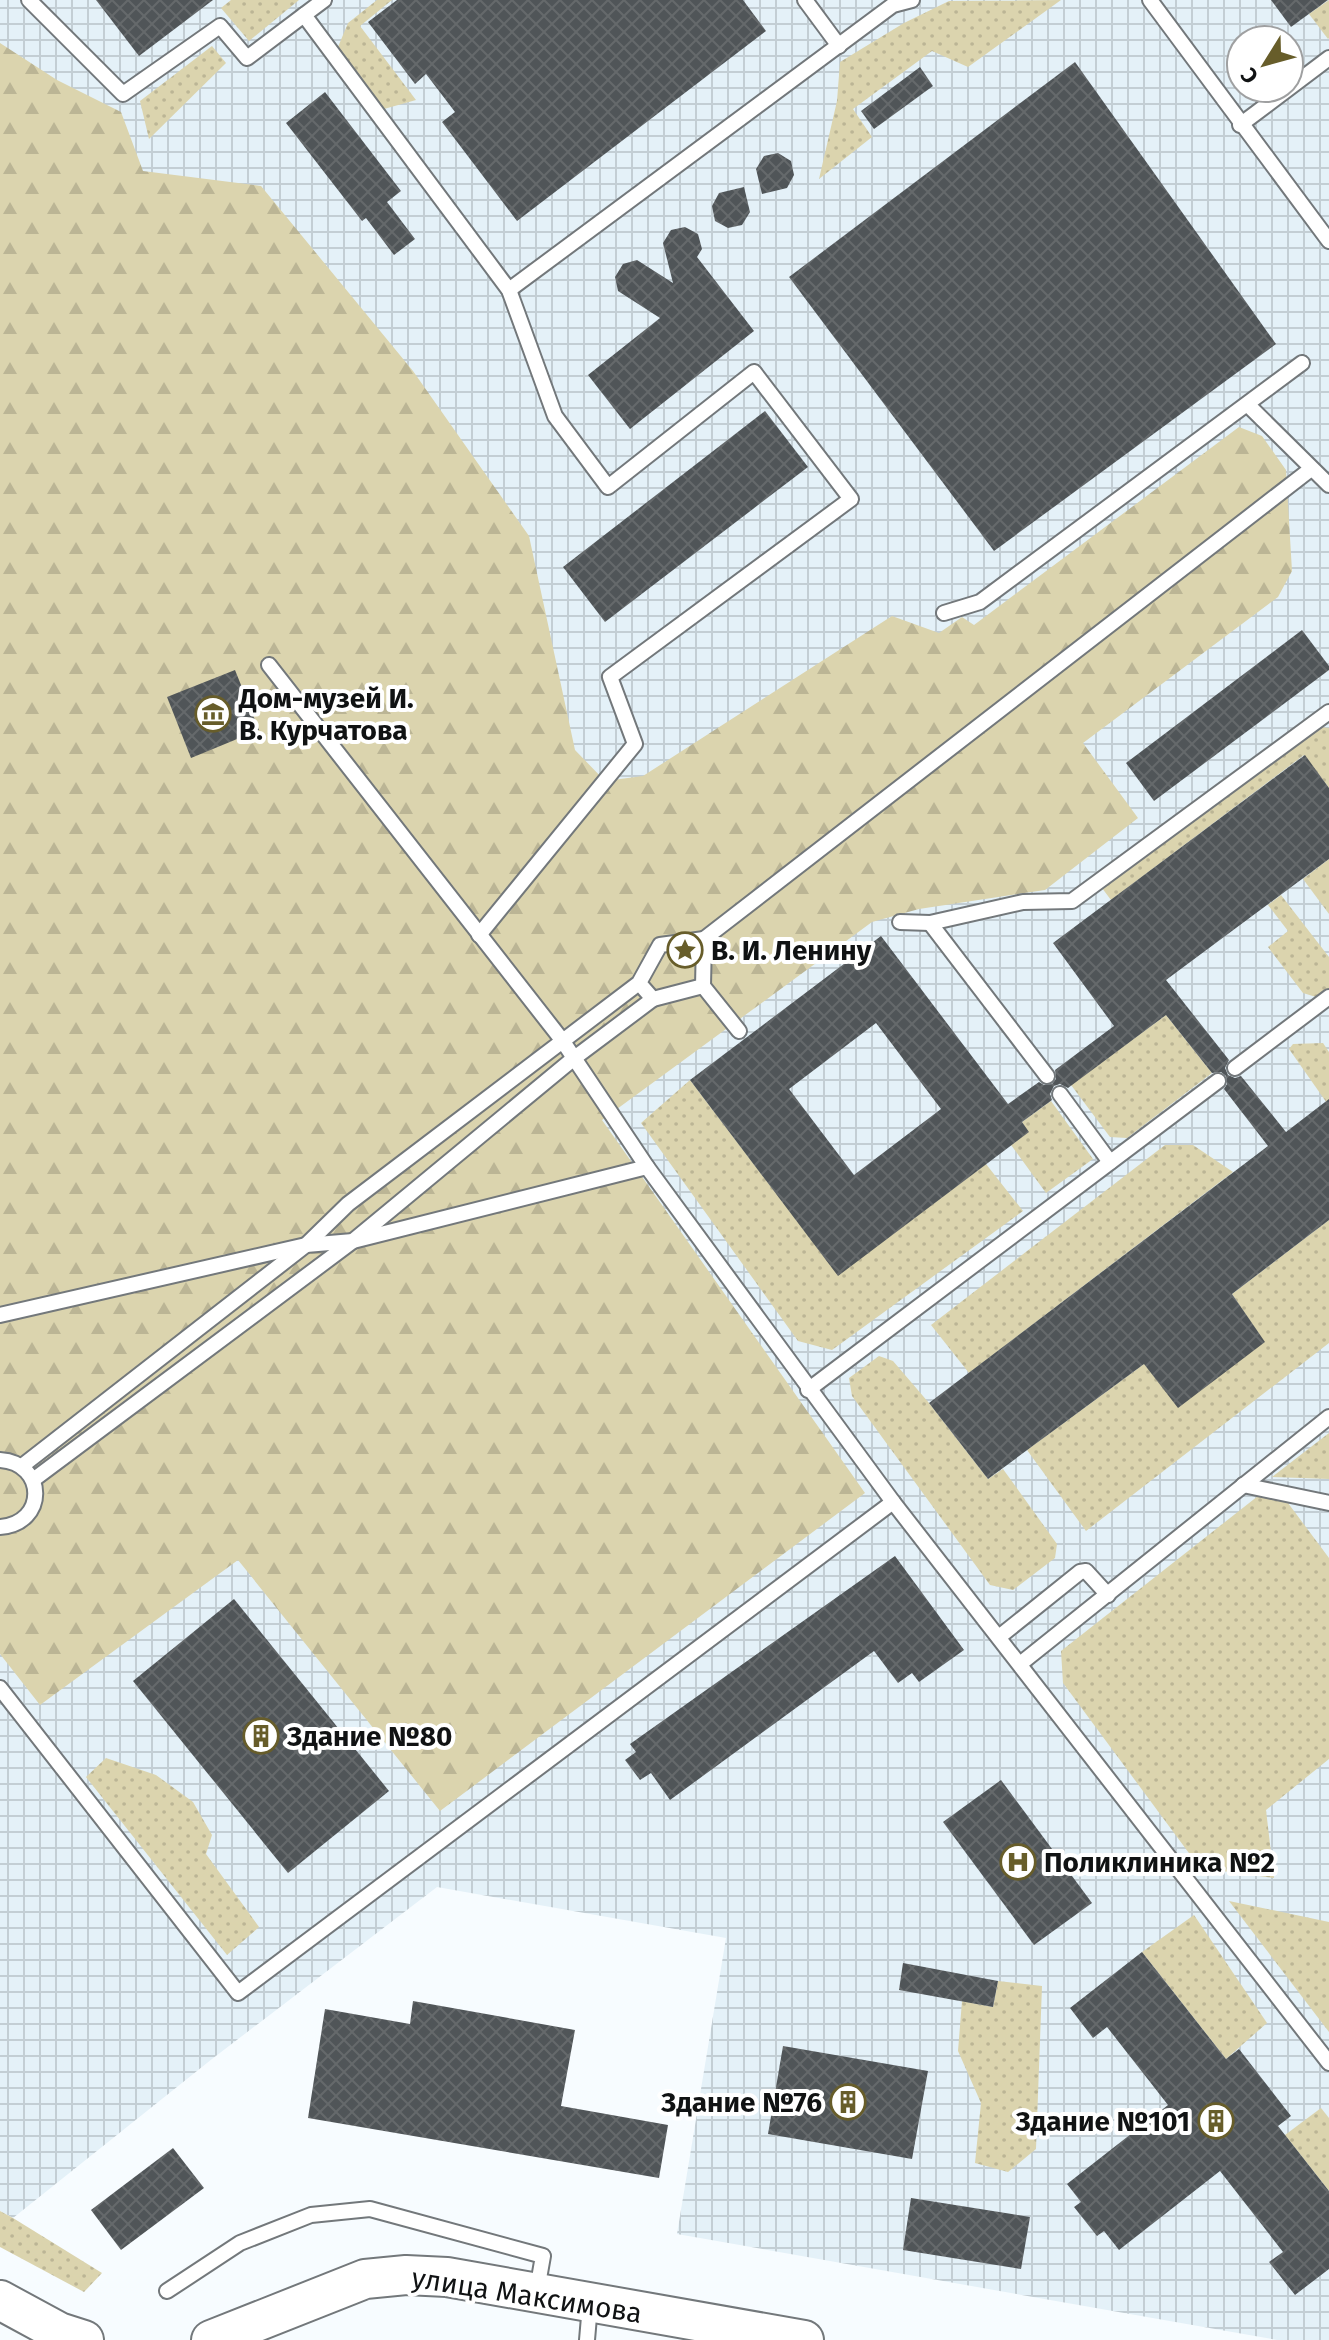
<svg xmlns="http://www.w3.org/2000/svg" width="1329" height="2340" viewBox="0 0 1329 2340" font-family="'Fira Sans',sans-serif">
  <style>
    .industrial { fill: url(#industrial-grid); fill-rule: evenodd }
    .grass { fill: url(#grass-dots) }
    .forest { fill: url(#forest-firs) }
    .building { fill: url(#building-cross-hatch); fill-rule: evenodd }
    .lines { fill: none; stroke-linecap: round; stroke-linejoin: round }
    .lane-casing { stroke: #73787b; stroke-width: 18 }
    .secondary-casing { stroke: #73787b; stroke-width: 42 }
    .lane { stroke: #fff; stroke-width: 14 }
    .secondary { stroke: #fff; stroke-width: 38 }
    .labels { text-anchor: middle; stroke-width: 8; stroke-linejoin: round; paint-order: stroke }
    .poi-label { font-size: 28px; font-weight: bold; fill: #101213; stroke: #fff; text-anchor: start }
    .street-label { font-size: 28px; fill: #101213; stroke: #fff }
  </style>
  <defs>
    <pattern id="industrial-grid" width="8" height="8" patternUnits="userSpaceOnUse" patternTransform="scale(2)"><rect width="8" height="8" fill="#e4f1f8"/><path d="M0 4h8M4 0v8" fill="none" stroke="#c3ced4"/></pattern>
    <pattern id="grass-dots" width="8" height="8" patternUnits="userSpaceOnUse" patternTransform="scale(2)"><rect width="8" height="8" fill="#dbd4ae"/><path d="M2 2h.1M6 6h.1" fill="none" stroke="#bbb595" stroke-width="1.8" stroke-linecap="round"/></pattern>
    <pattern id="forest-firs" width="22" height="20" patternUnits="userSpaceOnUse" patternTransform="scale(2)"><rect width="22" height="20" fill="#dbd4ae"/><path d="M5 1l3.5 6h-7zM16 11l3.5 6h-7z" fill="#bbb595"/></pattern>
    <pattern id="building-cross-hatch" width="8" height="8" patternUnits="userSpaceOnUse" patternTransform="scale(2)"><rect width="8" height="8" fill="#505558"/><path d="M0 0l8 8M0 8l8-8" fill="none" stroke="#65696b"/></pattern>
  </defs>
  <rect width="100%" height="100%" fill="#f7fcff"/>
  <!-- industrial -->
  <path class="industrial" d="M0 0H1329V2340H1277L677 2234 726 1938 437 1887 212 2059 13 2218 0 2211ZM1241 40H1289V88H1241Z"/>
  <!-- grass -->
  <g class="grass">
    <polygon points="231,0 299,0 249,41 221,8"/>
    <polygon points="377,0 392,0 360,26 416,100 384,109 338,47 348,23"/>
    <polygon points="1061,0 968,67 932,51 853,109 872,137 819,179 837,101 840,62 904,23 949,1"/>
    <polygon points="1329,0 1329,38 1328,39 1309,14"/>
    <polygon points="212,46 226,63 149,139 140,101"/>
    <polygon points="1320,727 1329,728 1329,788 1304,755 1111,900 1102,888"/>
    <polygon points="1329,859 1329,914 1303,879"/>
    <polygon points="1281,895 1329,957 1329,988 1316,997 1303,993 1268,947 1288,931 1268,905"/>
    <polygon points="1166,1015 1212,1073 1127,1138 1110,1137 1071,1085"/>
    <polygon points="1323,1043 1329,1052 1329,1106 1289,1049 1293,1044"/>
    <polygon points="690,1080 838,1275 986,1164 1023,1211 832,1350 798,1341 641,1123"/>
    <polygon points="1051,1101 1093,1159 1046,1193 1011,1145 1028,1132 1022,1122"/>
    <polygon points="1165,1145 1193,1145 1233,1172 969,1373 931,1325"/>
    <polygon points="1329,1220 1329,1343 1086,1531 1027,1450 1144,1364 1264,1342 1232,1294"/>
    <polygon points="879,1356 893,1361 929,1403 988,1479 1003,1469 1057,1544 1055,1558 1013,1590 990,1585 852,1396 849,1378"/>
    <polygon points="1329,1433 1329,1479 1272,1477"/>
    <polygon points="1258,1496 1288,1503 1329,1558 1329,1759 1266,1810 1274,1878 1200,1868 1063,1683 1061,1651"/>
    <polygon points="106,1758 156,1775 193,1802 212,1835 206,1854 259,1927 227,1955 86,1777"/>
    <polygon points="1229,1901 1329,1922 1329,2032"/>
    <polygon points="1194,1915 1267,2023 1226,2059 1142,1952"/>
    <polygon points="998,1981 1042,1986 1036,2149 1008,2172 975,2163 981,2103 958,2051 962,2001 993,2007"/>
    <polygon points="1321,2108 1329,2118 1329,2191 1285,2135"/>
    <polygon points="0,2211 13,2218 102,2273 84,2292 0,2247"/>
  </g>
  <!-- forest -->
  <polygon class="forest" points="0,43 57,80 121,112 143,171 261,186 413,371 529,536 575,750 605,781 643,776 892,616 939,633 962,617 974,625 1239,427 1262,436 1286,470 1292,571 1278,597 1083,743 1138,818 1045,890 919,909 872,922 602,1120 865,1493 440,1811 238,1560 40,1705 0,1654"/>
  <!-- building -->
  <g class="building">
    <polygon points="96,0 213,0 139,56"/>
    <polygon points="397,0 743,0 766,31 517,221 442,122 455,112 426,74 415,84 368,22"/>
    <polygon points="1271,0 1328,0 1291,27"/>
    <polygon points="1075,62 1276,344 994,551 789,277"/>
    <polygon points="920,67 933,86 874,129 861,111"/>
    <polygon points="325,92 401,191 387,202 415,239 394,255 366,218 362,221 286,123"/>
    <polygon points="778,153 791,161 794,175 787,188 762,194 756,169 764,156"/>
    <polygon points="744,187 750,212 742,225 728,228 715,221 712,206 719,193"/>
    <polygon points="685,227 698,234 702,249 697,257 754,331 630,429 588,375 660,318 618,291 615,277 623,264 637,260 673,283 663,243 671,230"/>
    <polygon points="765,411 808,467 605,622 563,567"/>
    <polygon points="1302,630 1329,666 1329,670 1154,801 1126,763"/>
    <polygon points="235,670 259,730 191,758 167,697"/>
    <path d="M1305 755 1329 788V859L1166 980 1229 1060 1225 1068 1228 1075 1235 1078 1241 1076 1286 1132 1329 1099V1220L1232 1294 1265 1342 1178 1408 1144 1364 988 1479 929 1403 1268 1146 1224 1089 1227 1084 1226 1076 1221 1072 1212 1073 1166 1015 1068 1088 1060 1084 1054 1086 1050 1094 1052 1100 1022 1122 1029 1132 838 1276 690 1080 881 936 1008 1104 1039 1082 1044 1085 1052 1084 1056 1079 1055 1070 1114 1026 1053 943ZM876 1023 941 1109 854 1175 789 1089Z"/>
    <polygon points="895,1556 964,1650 919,1682 912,1673 898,1683 874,1651 670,1800 651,1773 640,1780 625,1760 636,1752 630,1744"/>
    <polygon points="234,1599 389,1791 288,1873 133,1681"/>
    <polygon points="1001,1780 1092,1903 1034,1945 943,1822"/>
    <polygon points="1142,1952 1226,2059 1239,2049 1291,2116 1278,2126 1329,2191 1329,2269 1295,2295 1269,2262 1283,2252 1220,2171 1119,2250 1104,2231 1097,2236 1074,2207 1081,2202 1067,2184 1168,2105 1107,2027 1093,2038 1070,2008"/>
    <polygon points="903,1963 998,1981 993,2007 899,1990"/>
    <polygon points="413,2001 575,2030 561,2106 668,2125 659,2178 308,2118 325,2009 410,2024"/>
    <polygon points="783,2046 928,2071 912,2159 768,2134"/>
    <polygon points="173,2148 204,2188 121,2250 91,2210"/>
    <polygon points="911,2198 1030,2217 1021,2269 903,2250"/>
  </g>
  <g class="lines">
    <defs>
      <g id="lane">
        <polyline points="29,0 123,94 220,26 247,58 304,15"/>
        <polyline points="324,0 304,15 509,290 555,416 608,487 754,372 851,499 610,677 635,744 479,935"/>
        <polyline points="805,0 839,46"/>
        <polyline points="1150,0 1329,241"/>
        <polyline points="1240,125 1329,58"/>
        <polyline points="509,290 893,5 912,0"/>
        <polyline points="1248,405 1329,485"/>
        <polyline points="944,613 980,602 1302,363"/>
        <polyline points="269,665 562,1040 647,1167"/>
        <polyline points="900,922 930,923 1023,902 1072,901 1329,712"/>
        <polyline points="930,923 1047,1076"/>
        <polyline points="704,939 1311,469"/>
        <polyline points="703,986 739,1031"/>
        <polyline points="1235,1068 1329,997"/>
        <polyline points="1060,1094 1110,1162"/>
        <polyline points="0,1315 306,1245 353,1241 647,1167 893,1502 1329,2063"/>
        <polyline points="808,1390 1218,1081"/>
        <path d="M0 1460C47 1463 47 1524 0 1527"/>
        <polyline points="22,1466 306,1245 348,1204 639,983 660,945 704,939 703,986 653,999 639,983"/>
        <polyline points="33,1480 353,1241 573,1059 653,999"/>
        <polyline points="1243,1485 1329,1503"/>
        <polyline points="999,1637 1080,1572 1086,1571 1108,1595"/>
        <polyline points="1020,1664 1329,1417"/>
        <polyline points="0,1688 238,1993 893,1502"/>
        <polyline points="167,2291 240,2243 311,2215 370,2209 543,2256 537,2290"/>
        <polyline points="587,2340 590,2305"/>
      </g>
      <g id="secondary">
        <polyline points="0,2300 59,2332 84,2340"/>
        <polyline points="211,2340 365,2279 406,2275 447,2277 804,2340"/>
      </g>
    </defs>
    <!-- lane casing -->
    <use href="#lane" class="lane-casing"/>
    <!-- secondary casing -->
    <use href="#secondary" class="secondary-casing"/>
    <!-- lane -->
    <use href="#lane" class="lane"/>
    <!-- secondary -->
    <use href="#secondary" class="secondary"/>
  </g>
  <!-- icons -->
  <defs>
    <symbol id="museum-ring" viewBox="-11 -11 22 22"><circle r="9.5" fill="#fff" stroke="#675d2a" stroke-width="1.5"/><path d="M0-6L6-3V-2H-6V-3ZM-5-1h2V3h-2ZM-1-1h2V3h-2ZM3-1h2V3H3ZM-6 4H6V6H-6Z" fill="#675d2a"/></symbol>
    <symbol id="sight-ring" viewBox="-11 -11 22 22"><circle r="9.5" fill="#fff" stroke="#675d2a" stroke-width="1.5"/><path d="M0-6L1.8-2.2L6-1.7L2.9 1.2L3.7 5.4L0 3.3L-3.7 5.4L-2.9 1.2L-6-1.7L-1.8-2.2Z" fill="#675d2a"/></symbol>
    <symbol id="building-ring" viewBox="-11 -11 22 22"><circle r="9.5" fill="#fff" stroke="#675d2a" stroke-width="1.5"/><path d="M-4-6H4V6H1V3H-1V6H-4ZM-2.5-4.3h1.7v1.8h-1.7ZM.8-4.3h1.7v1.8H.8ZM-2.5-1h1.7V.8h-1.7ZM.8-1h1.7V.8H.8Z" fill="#675d2a"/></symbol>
    <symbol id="hospital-ring" viewBox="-11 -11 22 22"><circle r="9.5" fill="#fff" stroke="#675d2a" stroke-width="1.5"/><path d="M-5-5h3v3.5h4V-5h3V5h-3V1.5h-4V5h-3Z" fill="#675d2a"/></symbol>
  </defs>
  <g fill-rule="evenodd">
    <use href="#museum-ring" x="193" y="694" width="40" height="40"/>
    <use href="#sight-ring" x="665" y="930" width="40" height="40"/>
    <use href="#building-ring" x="241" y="1716" width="40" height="40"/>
    <use href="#hospital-ring" x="998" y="1842" width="40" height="40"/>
    <use href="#building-ring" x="828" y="2082" width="40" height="40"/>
    <use href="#building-ring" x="1196" y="2101" width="40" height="40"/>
  </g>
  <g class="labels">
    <!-- poi labels -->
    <g class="poi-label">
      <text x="239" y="708">Дом-музей И.<tspan x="239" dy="32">В. Курчатова</tspan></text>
      <text x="711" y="960">В. И. Ленину</text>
      <text x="287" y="1746">Здание №80</text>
      <text x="1044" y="1872">Поликлиника №2</text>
      <text x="822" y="2112" text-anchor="end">Здание №76</text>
      <text x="1190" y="2131" text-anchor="end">Здание №101</text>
    </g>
    <!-- street labels -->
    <g class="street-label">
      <text transform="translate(527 2295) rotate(9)" y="10">улица Максимова</text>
    </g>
  </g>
  <!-- north arrow -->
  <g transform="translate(1265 64) rotate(233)"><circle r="38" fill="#ffffff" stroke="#9fa0a1" stroke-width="2"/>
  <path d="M0-6L14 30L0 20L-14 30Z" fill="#675d2a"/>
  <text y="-12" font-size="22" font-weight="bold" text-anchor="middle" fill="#101213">С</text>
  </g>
</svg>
